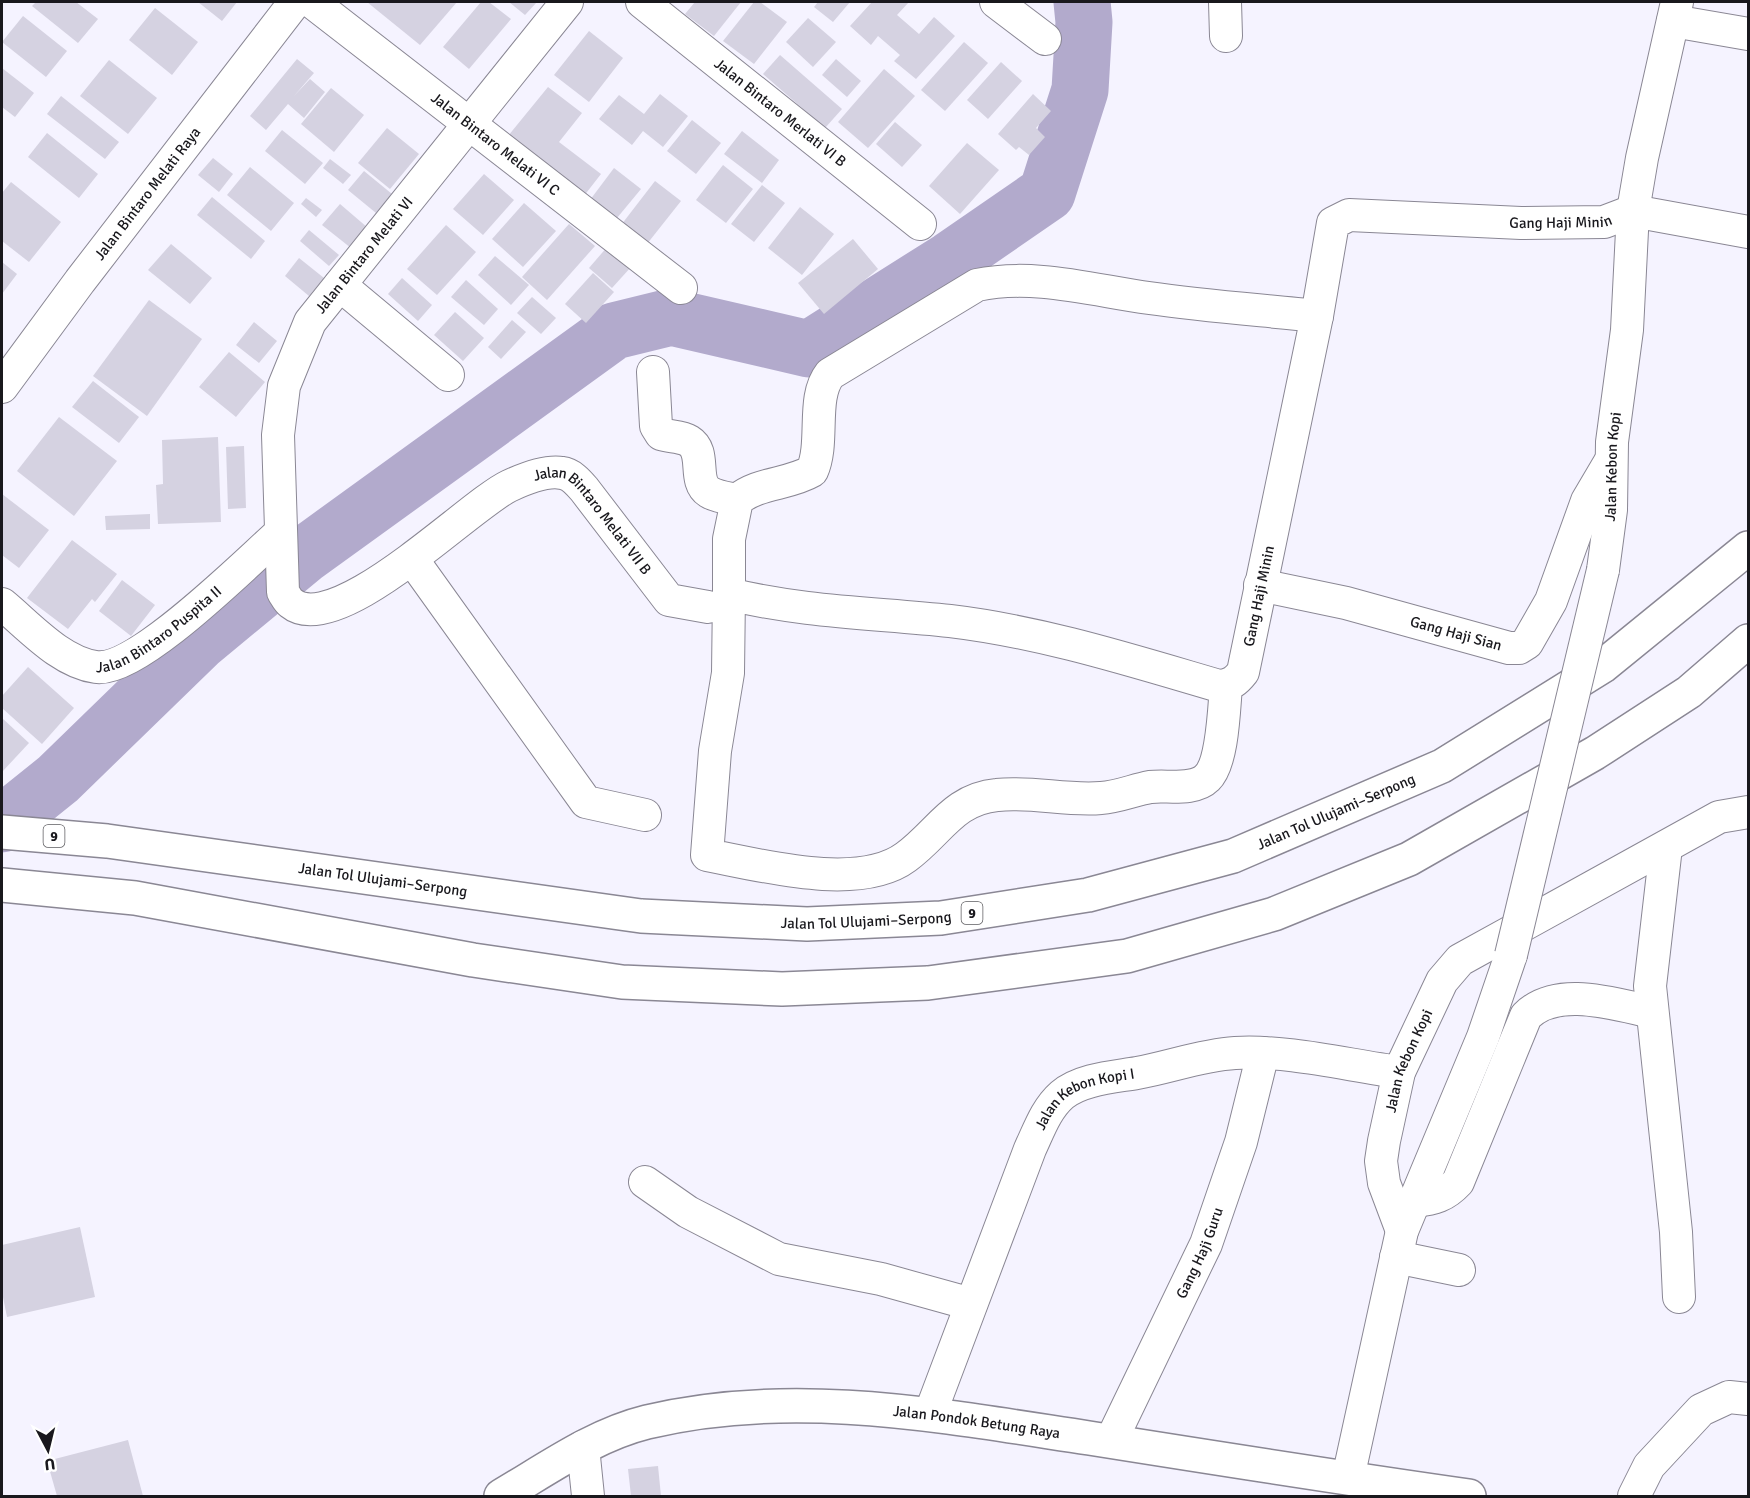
<svg xmlns="http://www.w3.org/2000/svg" width="1750" height="1498" viewBox="0 0 1750 1498" font-family="Signika,sans-serif">
  <style>
    .lines { fill: none; stroke-linecap: round; stroke-linejoin: round }
    .river { stroke: #b2aacc; stroke-width: 57 }
    .building { fill: #d5d2e1 }
    .minor-casing { stroke: #8a8794; stroke-width: 34 }
    .major-casing { stroke: #8a8794; stroke-width: 36 }
    .highway-casing { stroke: #8a8794; stroke-width: 36 }
    .minor { stroke: #fff; stroke-width: 32 }
    .major { stroke: #fff; stroke-width: 33 }
    .highway { stroke: #fff; stroke-width: 33 }
    .minor-bridge-casing { stroke: #8a8794; stroke-width: 34; stroke-linecap: butt }
    .minor-bridge { stroke: #fff; stroke-width: 32 }
    .labels { text-anchor: middle; stroke-width: 4.5; stroke-linejoin: round; paint-order: stroke }
    .shield { fill: #fff; stroke: #5e5d61; stroke-width: 1.5 }
    .shield-label { font-size: 14px; font-weight: bold; fill: #19181d }
    .street-label { font-size: 15px; fill: #19181d; stroke: #fff }
  </style>
  <rect width="100%" height="100%" fill="#f5f3ff"/>
  <g class="lines">
    <!-- river -->
    <polyline class="river" points="2,824 58,779 199,642 303,556 614,331 671,317 809,349 950,260 1047,193 1080,90 1084,22 1082,2"/>
  </g>
  <!-- building -->
  <g class="building">
    <polygon points="36,2 76,2 98,19 78,43 32,6"/>
    <polygon points="198,2 237,2 222,21"/>
    <polygon points="367,2 457,2 420,45"/>
    <polygon points="481,2 489,2 511,19 469,69 443,47"/>
    <polygon points="509,2 537,2 525,15"/>
    <polygon points="695,2 741,2 714,36 685,14"/>
    <polygon points="754,2 760,2 787,22 754,64 723,41"/>
    <polygon points="818,2 850,2 833,22 814,7"/>
    <polygon points="872,2 909,2 897,15 919,34 934,17 955,36 916,79 894,61 900,55 878,36 871,45 850,26"/>
    <polygon points="155,8 198,42 172,75 129,40"/>
    <polygon points="23,16 67,51 46,77 2,42"/>
    <polygon points="808,18 836,42 813,67 786,42"/>
    <polygon points="589,31 623,58 589,102 554,75"/>
    <polygon points="964,42 988,63 945,111 921,90"/>
    <polygon points="780,55 842,109 825,128 763,74"/>
    <polygon points="297,59 314,73 294,96 310,79 325,92 304,118 288,104 266,130 250,116"/>
    <polygon points="836,59 861,81 847,97 822,75"/>
    <polygon points="109,60 157,98 128,134 80,96"/>
    <polygon points="1001,62 1022,81 988,119 967,100"/>
    <polygon points="2,68 34,93 15,117 2,107"/>
    <polygon points="884,69 915,96 868,148 838,122"/>
    <polygon points="548,87 582,113 559,142 601,174 580,201 503,142"/>
    <polygon points="331,88 364,115 334,152 301,124"/>
    <polygon points="660,94 688,116 663,147 643,131 632,145 599,119 619,95 644,114"/>
    <polygon points="1033,94 1051,111 1036,128 1045,137 1029,155 1019,147 1016,150 998,134"/>
    <polygon points="61,96 119,142 105,159 47,114"/>
    <polygon points="692,120 721,143 696,174 667,151"/>
    <polygon points="895,122 922,145 902,167 876,144"/>
    <polygon points="387,128 419,154 390,189 358,163"/>
    <polygon points="282,130 323,163 305,184 265,151"/>
    <polygon points="742,131 779,160 762,183 724,154"/>
    <polygon points="47,133 98,174 79,198 28,157"/>
    <polygon points="967,143 999,170 960,214 929,186"/>
    <polygon points="213,158 233,174 219,192 198,175"/>
    <polygon points="330,159 351,175 343,184 323,168"/>
    <polygon points="723,165 753,189 726,223 696,200"/>
    <polygon points="250,167 294,203 271,231 227,195"/>
    <polygon points="614,168 641,189 612,224 587,204"/>
    <polygon points="364,171 392,194 376,213 348,190"/>
    <polygon points="484,174 514,200 483,235 453,209"/>
    <polygon points="655,181 681,201 643,249 618,229"/>
    <polygon points="11,182 61,222 29,262 2,241 2,193"/>
    <polygon points="762,185 785,203 754,242 731,224"/>
    <polygon points="212,197 265,241 251,259 197,215"/>
    <polygon points="306,198 322,210 316,217 301,204"/>
    <polygon points="524,203 556,231 523,267 492,239"/>
    <polygon points="340,204 368,228 351,248 322,225"/>
    <polygon points="800,207 834,234 802,275 768,248"/>
    <polygon points="569,224 595,246 547,300 522,277"/>
    <polygon points="446,225 476,252 437,295 407,269"/>
    <polygon points="309,230 339,255 329,266 300,241"/>
    <polygon points="853,239 878,269 824,314 798,283"/>
    <polygon points="171,244 212,278 190,304 148,270"/>
    <polygon points="608,246 631,267 612,288 589,268"/>
    <polygon points="495,256 529,285 511,305 478,275"/>
    <polygon points="299,258 324,278 309,296 285,276"/>
    <polygon points="2,262 17,274 2,294"/>
    <polygon points="593,273 614,292 586,323 565,304"/>
    <polygon points="402,278 432,305 418,321 388,294"/>
    <polygon points="466,280 498,309 484,325 451,297"/>
    <polygon points="532,297 556,318 541,334 517,313"/>
    <polygon points="149,300 202,339 147,416 93,376"/>
    <polygon points="455,312 484,338 463,361 434,335"/>
    <polygon points="512,320 526,332 501,359 488,347"/>
    <polygon points="254,322 277,341 259,363 236,345"/>
    <polygon points="229,352 265,382 236,417 199,387"/>
    <polygon points="93,381 139,417 119,443 72,407"/>
    <polygon points="59,417 117,461 74,516 17,471"/>
    <polygon points="218,437 221,522 158,524 156,485 163,484 162,440"/>
    <polygon points="244,446 246,508 228,509 226,447"/>
    <polygon points="2,494 49,530 19,568 2,555"/>
    <polygon points="150,514 150,529 106,530 105,516"/>
    <polygon points="72,540 117,574 95,602 92,599 68,629 27,598"/>
    <polygon points="122,580 155,605 131,636 99,611"/>
    <polygon points="28,667 74,708 42,744 2,708 2,696"/>
    <polygon points="2,718 29,743 2,772"/>
    <polygon points="80,1227 95,1297 7,1317 2,1292 2,1245"/>
    <polygon points="128,1440 143,1496 57,1496 47,1461"/>
    <polygon points="658,1466 661,1496 631,1496 628,1469"/>
  </g>
  <g class="lines">
    <defs>
      <g id="minor">
        <path id="s1" d="M312 2 681 288"/>
        <path id="s2" d="M567 2 310 322 284 386 278 435 283 592C285 595 288 601 291 603 336 640 469 505 509 486 524 479 546 470 562 473 571 474 578 482 584 489L669 600 708 607"/>
        <path id="s3" d="M642 2 920 224"/>
        <polyline points="996,2 1045,39"/>
        <polyline points="1225,2 1226,36"/>
        <polyline points="1673,21 1748,34"/>
        <polyline points="340,285 448,375"/>
        <path d="M653 372 656 426 661 434C670 437 681 436 689 441 707 452 692 481 709 492 717 497 728 498 737 500"/>
        <path id="s4" d="M2 387 80 281 295 2"/>
        <polyline points="412,559 586,802 645,815"/>
        <path id="s5" d="M1603 570 1611 510 1612 442 1627 330 1633 211 1642 158 1677 2"/>
        <path id="s6" d="M1260 585 1346 603 1509 648H1519L1527 643 1551 601 1587 501 1610 462"/>
        <path d="M729 594V539L737 500C759 482 788 485 812 471 825 442 811 398 830 374L977 285C1033 273 1092 290 1149 298 1204 306 1261 310 1317 316"/>
        <path id="s7" d="M2 604C29 626 60 662 96 667 137 673 246 563 279 534"/>
        <path id="s8" d="M1226 686C1224 707 1223 763 1207 778 1194 791 1167 785 1150 787 1134 790 1118 797 1101 798 1066 801 1031 791 997 795 953 799 939 833 906 857 859 892 760 865 707 855L715 751 728 673 729 594C802 612 876 613 950 621 1042 632 1130 660 1219 686 1231 685 1236 681 1243 672L1317 316 1333 223 1349 215 1521 223 1604 222 1633 211 1748 232"/>
        <polyline points="1666,847 1650,986 1676,1232 1679,1297"/>
        <polyline points="645,1182 688,1212 779,1259 881,1279 971,1304"/>
        <path d="M1415 1201C1434 1199 1445 1196 1458 1182L1526 1016C1557 985 1614 1004 1652 1012"/>
        <path id="s9" d="M1402 1231 1384 1183 1381 1161 1384 1141 1399 1072 1442 981 1460 960 1719 817 1748 812"/>
        <polyline points="1396,1257 1459,1270"/>
        <path id="s10" d="M930 1414 1030 1149C1039 1130 1046 1109 1062 1095 1081 1079 1114 1077 1137 1073 1170 1067 1202 1055 1235 1053 1289 1050 1346 1065 1399 1072"/>
        <path id="s11" d="M1111 1441 1206 1244 1241 1142 1263 1053"/>
        <polyline points="583,1447 588,1496"/>
        <polyline points="1348,1478 1402,1231 1483,1037 1511,955"/>
        <polyline points="1634,1496 1649,1466 1701,1410 1729,1397 1748,1399"/>
      </g>
      <g id="major">
        <path id="s12" d="M501 1496C547 1469 594 1435 647 1422 793 1387 943 1416 1089 1438 1215 1458 1342 1478 1469 1496"/>
      </g>
      <g id="highway">
        <path id="s13" d="M2 832 107 841 641 916 807 924 941 918 1088 895 1233 856 1442 766 1603 666 1748 548"/>
        <polyline points="2,885 135,898 473,960 622,982 782,989 928,983 1127,956 1274,914 1409,859 1595,753 1689,692 1748,641"/>
      </g>
    </defs>
    <!-- minor casing -->
    <use href="#minor" class="minor-casing"/>
    <!-- major casing -->
    <use href="#major" class="major-casing"/>
    <!-- highway casing -->
    <use href="#highway" class="highway-casing"/>
    <!-- minor -->
    <use href="#minor" class="minor"/>
    <!-- major -->
    <use href="#major" class="major"/>
    <!-- highway -->
    <use href="#highway" class="highway"/>
    <defs>
      <polyline id="minor-bridge" points="1511,955 1603,570"/>
    </defs>
    <!-- minor-bridge casing -->
    <use href="#minor-bridge" class="minor-bridge-casing"/>
    <!-- minor-bridge -->
    <use href="#minor-bridge" class="minor-bridge"/>
  </g>
  <g class="labels">
    <!-- shield labels -->
    <g class="shield">
      <rect x="43.5" y="825" width="21" height="22" rx="4.5"/>
      <rect x="961.5" y="902" width="21" height="22" rx="4.5"/>
    </g>
    <g class="shield-label">
      <text x="54" y="841">9</text>
      <text x="972" y="918">9</text>
    </g>
    <!-- street labels -->
    <g class="street-label">
      <text dy="5" stroke="none"><textPath href="#s3" startOffset="177">Jalan Bintaro Merlati VI B</textPath></text>
      <text dy="5" stroke="none"><textPath href="#s1" startOffset="232">Jalan Bintaro Melati VI C</textPath></text>
      <text dy="5" stroke="none"><textPath href="#s4" startOffset="242">Jalan Bintaro Melati Raya</textPath></text>
      <text dy="5" stroke="none"><textPath href="#s8" startOffset="2104">Gang Haji Minin</textPath></text>
      <text transform="translate(364 255) rotate(-51)" y="5">Jalan Bintaro Melati VI</text>
      <text dy="5" stroke="none"><textPath href="#s5" startOffset="104">Jalan Kebon Kopi</textPath></text>
      <text dy="5" stroke="none"><textPath href="#s2" startOffset="1064">Jalan Bintaro Melati VII B</textPath></text>
      <text dy="5" stroke="none"><textPath href="#s8" startOffset="1494">Gang Haji Minin</textPath></text>
      <text dy="5" stroke="none"><textPath href="#s7" startOffset="189">Jalan Bintaro Puspita II</textPath></text>
      <text dy="5" stroke="none"><textPath href="#s6" startOffset="202">Gang Haji Sian</textPath></text>
      <text dy="5" stroke="none"><textPath href="#s13" startOffset="1356">Jalan Tol Ulujami–Serpong</textPath></text>
      <text dy="5" stroke="none"><textPath href="#s13" startOffset="384">Jalan Tol Ulujami–Serpong</textPath></text>
      <text dy="5" stroke="none"><textPath href="#s13" startOffset="870">Jalan Tol Ulujami–Serpong</textPath></text>
      <text dy="5" stroke="none"><textPath href="#s9" startOffset="178">Jalan Kebon Kopi</textPath></text>
      <text dy="5" stroke="none"><textPath href="#s10" startOffset="364">Jalan Kebon Kopi I</textPath></text>
      <text dy="5" stroke="none"><textPath href="#s11" startOffset="208">Gang Haji Guru</textPath></text>
      <text dy="5" stroke="none"><textPath href="#s12" startOffset="496">Jalan Pondok Betung Raya</textPath></text>
    </g>
  </g>
  <!-- border -->
  <rect width="1750" height="1498" fill="none" stroke="#19181d" stroke-width="6"/>
  <!-- north arrow -->
  <g transform="translate(48 1450) rotate(173)" stroke="#ffffff" stroke-width="4.5" paint-order="stroke">
  <path d="M0-4.5L10 22L0 15L-10 22Z" fill="#19181d"/>
  <text y="-9" font-size="16" font-weight="bold" text-anchor="middle" fill="#19181d">U</text>
  </g>
</svg>
